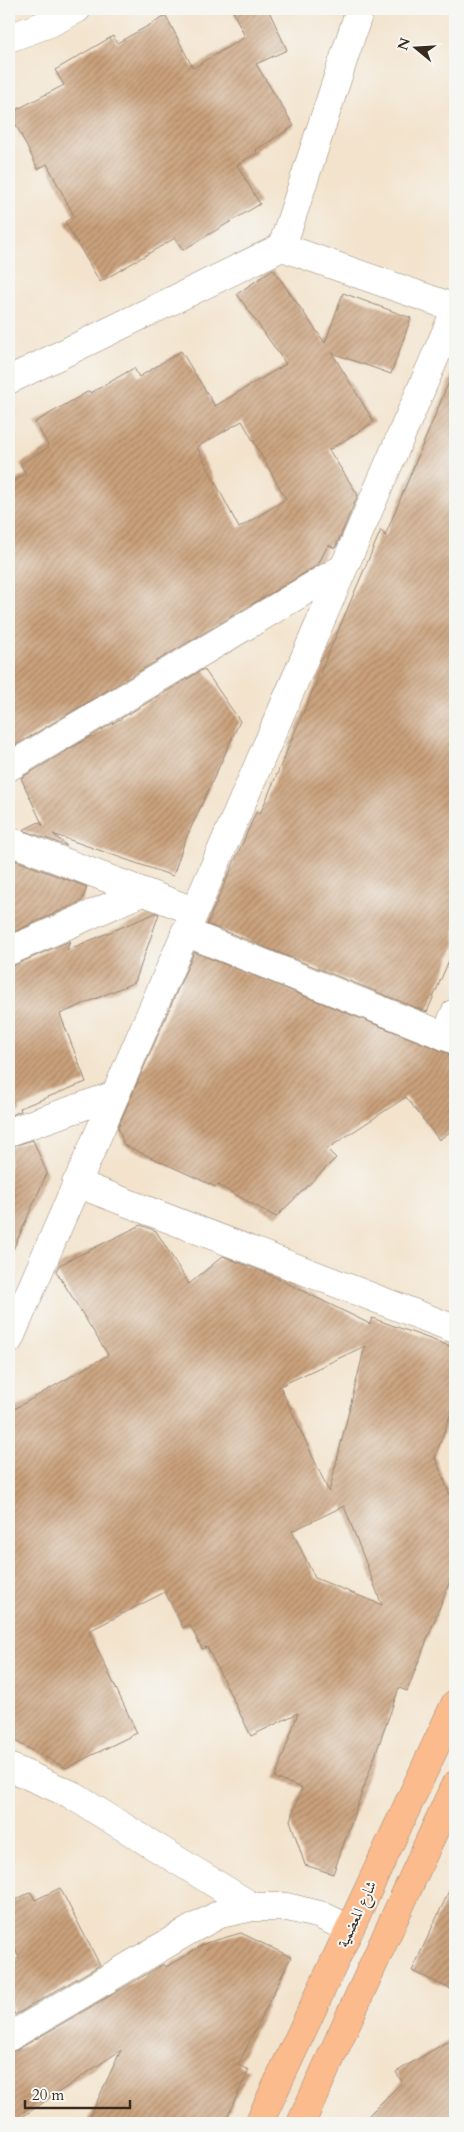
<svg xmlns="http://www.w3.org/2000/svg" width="464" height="2132" viewBox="0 0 464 2132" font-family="Cardo,Amiri,serif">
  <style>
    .building { fill: url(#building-hatch); fill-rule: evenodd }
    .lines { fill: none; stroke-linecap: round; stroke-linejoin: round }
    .minor-casing { stroke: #978675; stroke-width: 29 }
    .major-casing { stroke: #978675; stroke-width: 29 }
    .minor { stroke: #fff; stroke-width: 28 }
    .major { stroke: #fbbb8d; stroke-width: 28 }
    .labels { text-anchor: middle; stroke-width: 4; stroke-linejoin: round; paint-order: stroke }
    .street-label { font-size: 15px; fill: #3b2a1e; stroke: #f6f6f2 }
  </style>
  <defs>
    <pattern id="building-hatch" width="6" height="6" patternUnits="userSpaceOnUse" patternTransform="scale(1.25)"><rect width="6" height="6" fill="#caa17c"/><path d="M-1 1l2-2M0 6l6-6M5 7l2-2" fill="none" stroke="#a58365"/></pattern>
  </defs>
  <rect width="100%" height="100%" fill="#f6f6f2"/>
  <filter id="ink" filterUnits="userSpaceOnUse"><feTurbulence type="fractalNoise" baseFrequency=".02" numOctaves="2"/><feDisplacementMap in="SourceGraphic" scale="10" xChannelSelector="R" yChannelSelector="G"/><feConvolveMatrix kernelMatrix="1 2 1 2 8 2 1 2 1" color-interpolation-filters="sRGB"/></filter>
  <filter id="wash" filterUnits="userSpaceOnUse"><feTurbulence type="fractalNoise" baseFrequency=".0096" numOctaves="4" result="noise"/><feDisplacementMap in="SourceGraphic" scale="20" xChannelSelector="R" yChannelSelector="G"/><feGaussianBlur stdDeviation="1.12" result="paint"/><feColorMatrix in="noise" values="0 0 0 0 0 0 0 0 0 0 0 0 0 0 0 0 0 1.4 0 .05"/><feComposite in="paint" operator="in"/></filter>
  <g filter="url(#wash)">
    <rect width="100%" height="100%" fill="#f3e3cc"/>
    <g id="blocks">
      <!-- building -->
      <g class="building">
        <polygon points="232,9 268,9 287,50 256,64 294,126 256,150 257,153 237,165 260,204 183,250 175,238 100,282 65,222 74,216 47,164 38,169 10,113 64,85 55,70 113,36 117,43 166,16 193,68 245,37"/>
        <path d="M273 269 325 343 343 293 411 318 391 374 332 353 374 422 329 450 358 495 335 548 328 545 318 565 9 749V484L26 474 20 464 49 447 35 422 89 391 91 393 134 368 139 377 181 351 215 406 286 364 237 294ZM242 421 286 499 239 528 197 447Z"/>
        <polygon points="455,367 455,946 427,1012 207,924 256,812 260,814 381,530 385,536"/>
        <polygon points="204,669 240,721 184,843 173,876 53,834 67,846 23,830 39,822 43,826 21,778"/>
        <polygon points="9,858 87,887 82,901 9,934"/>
        <polygon points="156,913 159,914 135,982 60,1014 86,1082 20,1108 21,1111 9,1116 9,966 15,965 70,941 67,950"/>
        <polygon points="194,952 455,1056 455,1128 439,1140 406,1097 327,1149 336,1158 276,1217 218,1185 216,1187 124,1145 118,1127"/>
        <polygon points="33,1140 47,1173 9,1259 9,1147"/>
        <path d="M141 1225 156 1231 189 1284 223 1256 266 1273 370 1324 372 1318 455 1348V1402L435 1457 455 1508V1568L407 1691 399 1688 333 1874 305 1865 290 1820 302 1788 275 1778 298 1713 251 1736 207 1647 202 1649 190 1625 183 1628 165 1592 89 1631 137 1733 66 1768 9 1738V1412L108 1355 56 1271 59 1265ZM365 1346 329 1492 280 1386ZM344 1506 382 1605 315 1578 292 1531Z"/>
        <polygon points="455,1878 455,1991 412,1971"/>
        <polygon points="60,1888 100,1965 15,2015 9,2002 9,1963 19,1958 9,1937 9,1903 31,1892 35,1900"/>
        <polygon points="241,1933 291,1957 238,2065 249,2070 224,2123 87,2123 121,2050 13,2123 9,2123 9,2053 17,2050 164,1964 166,1967 206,1943"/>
        <polygon points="455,2037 455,2123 361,2123 402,2082 396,2072"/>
      </g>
    </g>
  </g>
  <g filter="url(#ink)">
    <use href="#blocks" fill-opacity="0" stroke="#978675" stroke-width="1"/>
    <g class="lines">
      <defs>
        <g id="minor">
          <polyline points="360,9 282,247 455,308"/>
          <polyline points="9,38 50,23 77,9"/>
          <polyline points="9,380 282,247"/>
          <polyline points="9,767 343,568"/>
          <polyline points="9,841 194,911"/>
          <polyline points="185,932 455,1040"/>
          <polyline points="9,951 142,892"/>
          <polyline points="445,1036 455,1013"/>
          <polyline points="9,1132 115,1095"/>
          <polyline points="76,1183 455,1329"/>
          <polyline points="9,1340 455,311"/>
          <polyline points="9,1767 70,1794 253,1907"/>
          <polyline points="9,2037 190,1930 220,1914 253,1907 287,1907 320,1915 350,1929"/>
        </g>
        <g id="major">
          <polyline points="259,2123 455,1704"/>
          <polyline points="301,2123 455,1785"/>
        </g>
      </defs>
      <!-- minor casing -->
      <use href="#minor" class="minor-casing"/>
      <!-- major casing -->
      <use href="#major" class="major-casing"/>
      <!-- minor -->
      <use href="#minor" class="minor"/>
      <!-- major -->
      <use href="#major" class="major"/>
    </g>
  </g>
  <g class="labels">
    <!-- street labels -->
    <g class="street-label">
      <text transform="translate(357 1914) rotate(-65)" y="5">شارع المعضمية</text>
    </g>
  </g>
  <!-- margin -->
  <rect width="464" height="2132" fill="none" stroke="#f6f6f2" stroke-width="30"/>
  <!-- north arrow -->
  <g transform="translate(416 48) rotate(288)" stroke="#f6f6f2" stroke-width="4" paint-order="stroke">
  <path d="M0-4L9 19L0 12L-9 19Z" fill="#3b2a1e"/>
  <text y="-8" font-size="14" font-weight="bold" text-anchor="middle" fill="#3b2a1e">N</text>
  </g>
  <!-- scale -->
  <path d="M25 2100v8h105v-8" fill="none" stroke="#3b2a1e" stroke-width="2.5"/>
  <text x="32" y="2100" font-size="15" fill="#3b2a1e" stroke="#f6f6f2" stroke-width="4" paint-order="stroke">20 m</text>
</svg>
